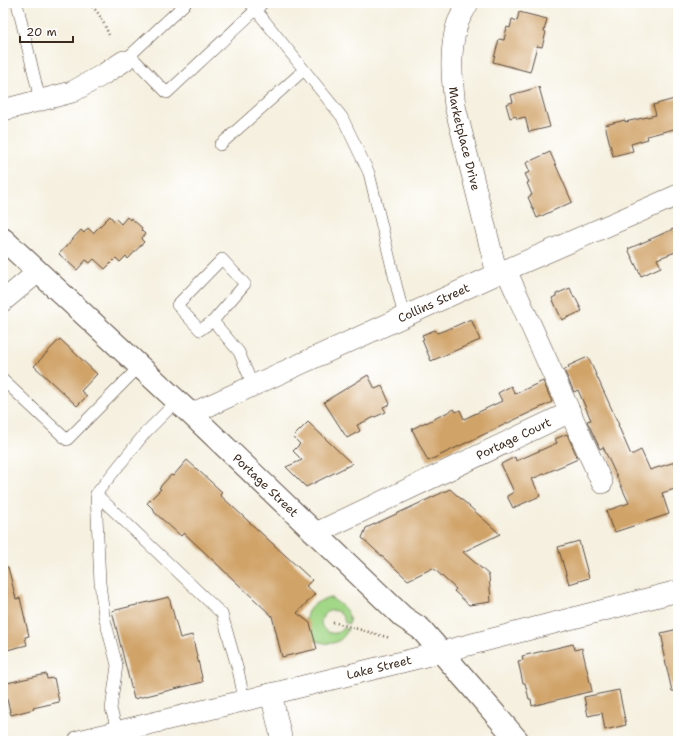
<svg xmlns="http://www.w3.org/2000/svg" width="681" height="744" viewBox="0 0 681 744" font-family="'Shantell Sans',sans-serif">
  <style>
    .green { fill: #a2d787; stroke: #6e8052 }
    .building { fill: #d0a368 }
    .lines { fill: none; stroke-linecap: round; stroke-linejoin: round }
    .lane-casing { stroke: #57483b; stroke-width: 12 }
    .street-casing { stroke: #57483b; stroke-width: 22 }
    .secondary-casing { stroke: #57483b; stroke-width: 24 }
    .path { stroke: #57483b; stroke-width: 2.5; stroke-dasharray: 1 3; stroke-linecap: butt }
    .lane { stroke: #fff; stroke-width: 11 }
    .street { stroke: #fff; stroke-width: 21 }
    .secondary { stroke: #fff; stroke-width: 22 }
    .labels { text-anchor: middle; stroke-width: 3; stroke-linejoin: round; paint-order: stroke }
    .street-label { font-size: 12px; fill: #3b2a1e; stroke: #fff }
  </style>
  <rect width="100%" height="100%" fill="#fff"/>
  <filter id="ink" filterUnits="userSpaceOnUse"><feTurbulence type="fractalNoise" baseFrequency=".025" numOctaves="2"/><feDisplacementMap in="SourceGraphic" scale="8" xChannelSelector="R" yChannelSelector="G"/><feConvolveMatrix kernelMatrix="1 2 1 2 8 2 1 2 1" color-interpolation-filters="sRGB"/></filter>
  <filter id="wash" filterUnits="userSpaceOnUse"><feTurbulence type="fractalNoise" baseFrequency=".012" numOctaves="4" result="noise"/><feDisplacementMap in="SourceGraphic" scale="16" xChannelSelector="R" yChannelSelector="G"/><feGaussianBlur stdDeviation="0.9" result="paint"/><feColorMatrix in="noise" values="0 0 0 0 0 0 0 0 0 0 0 0 0 0 0 0 0 1.4 0 .05"/><feComposite in="paint" operator="in"/></filter>
  <g filter="url(#wash)">
    <rect width="100%" height="100%" fill="#f5f0df"/>
    <!-- green -->
    <path class="green" d="M331 598C341 605 351 610 349 624L345 623C343 609 327 606 322 618 317 631 336 639 343 628L348 629C341 645 329 646 314 640 311 635 306 624 306 619 306 607 320 599 331 598Z"/>
    <g id="blocks">
      <!-- building -->
      <g class="building">
        <polygon points="519,12 547,19 544,31 546,32 542,47 537,46 530,72 493,62 499,39 504,40 507,27 510,28 512,19 517,21"/>
        <polygon points="539,87 550,127 529,132 525,117 517,119 516,116 510,118 506,104 513,102 511,95"/>
        <polygon points="678,98 678,128 647,136 648,139 631,144 633,151 613,156 605,125 625,120 625,122 656,115 653,105"/>
        <polygon points="550,152 572,202 537,218 528,197 532,195 527,183 529,182 525,174 530,172 526,163"/>
        <polygon points="110,216 114,221 116,219 121,224 127,217 130,220 131,218 142,228 141,230 145,234 141,239 144,242 128,259 126,256 120,262 116,258 105,269 94,259 90,263 86,260 77,270 59,254 81,230 84,233 88,228 93,233"/>
        <polygon points="678,227 678,251 657,259 661,267 641,276 628,249"/>
        <polygon points="570,288 574,298 575,297 582,311 562,320 552,298 556,296 556,294"/>
        <polygon points="471,319 480,340 431,361 422,340 424,339 422,335 435,330 437,333 451,328"/>
        <polygon points="60,339 97,374 81,391 87,396 77,406 34,366"/>
        <polygon points="588,357 619,425 618,425 631,455 641,450 650,470 678,461 678,488 662,493 669,514 615,532 613,528 612,528 606,511 629,503 603,447 600,449 587,421 591,420 578,390 574,392 564,370 569,368 568,366"/>
        <polygon points="368,375 375,389 382,386 390,404 383,407 386,412 357,425 360,431 347,438 324,402"/>
        <polygon points="543,381 552,402 428,461 412,429 426,422 426,423 454,409 456,412 460,410 464,419 502,401 498,393 511,386 515,394"/>
        <polygon points="308,422 352,464 306,487 286,467 302,460 293,451 300,444 293,437"/>
        <polygon points="567,434 578,459 532,479 540,496 513,508 507,496 514,492 501,464 515,457 516,461 557,443 555,439"/>
        <polygon points="187,460 222,492 220,495 312,580 306,586 315,594 297,613 310,623 317,649 282,657 272,616 184,533 181,536 154,512 155,511 147,503 161,489 159,488 171,475 173,476"/>
        <polygon points="450,489 500,534 463,552 489,575 491,602 469,605 454,591 456,589 433,568 408,580 362,538 366,528"/>
        <polygon points="579,541 589,578 569,584 558,547"/>
        <polygon points="8,567 16,599 20,598 29,636 25,637 27,645 3,651 3,568"/>
        <polygon points="169,597 180,638 192,635 203,682 134,699 112,611"/>
        <polygon points="678,629 678,691 672,691 662,647 664,647 661,633"/>
        <polygon points="573,644 575,650 582,648 592,691 532,706 531,699 529,699 525,683 523,683 518,661 523,660 522,656"/>
        <polygon points="46,674 47,679 54,678 59,702 33,708 34,709 11,715 3,684"/>
        <polygon points="619,690 626,725 605,730 602,713 588,716 584,697"/>
      </g>
    </g>
  </g>
  <g filter="url(#ink)">
    <use href="#blocks" fill-opacity="0" stroke="#57483b" stroke-width="1"/>
    <g class="lines">
      <defs>
        <g id="lane">
          <polyline points="17,3 40,100"/>
          <polyline points="250,3 256,10 342,117 369,173 404,317"/>
          <polyline points="130,55 167,93 263,3"/>
          <polyline points="125,60 186,3"/>
          <polyline points="220,145 304,70"/>
          <polyline points="213,321 200,330 177,305 222,259 245,284 213,321 239,352 253,386"/>
          <polyline points="3,380 67,440 140,366"/>
          <polyline points="96,494 222,614 239,674 244,700"/>
          <polyline points="119,735 111,709 117,665 104,616 100,583 96,494 146,432 177,401"/>
        </g>
        <g id="street">
          <path id="s1" d="M468 3C465 10 459 18 457 25 449 51 452 80 455 106L497 274"/>
          <polyline points="3,110 72,92 104,74 124,61"/>
          <polyline points="3,301 38,272"/>
          <polyline points="570,412 602,483"/>
          <path id="s2" d="M191 414 506 270 678 195"/>
          <path id="s3" d="M316 533 570 412 506 270"/>
          <polyline points="271,694 282,741"/>
          <path id="s4" d="M79 741 414 659 678 591"/>
        </g>
        <g id="secondary">
          <path id="s5" d="M3 239 191 414 403 617 421 629 471 686 518 741"/>
        </g>
      </defs>
      <!-- lane casing -->
      <use href="#lane" class="lane-casing"/>
      <!-- street casing -->
      <use href="#street" class="street-casing"/>
      <!-- secondary casing -->
      <use href="#secondary" class="secondary-casing"/>
      <!-- path -->
      <g class="path">
        <path d="M85 3C99 7 104 25 110 37"/>
        <polyline points="333,622 390,638"/>
      </g>
      <!-- lane -->
      <use href="#lane" class="lane"/>
      <!-- street -->
      <use href="#street" class="street"/>
      <!-- secondary -->
      <use href="#secondary" class="secondary"/>
    </g>
  </g>
  <g class="labels">
    <!-- street labels -->
    <g class="street-label">
      <text dy="4" stroke="none"><textPath href="#s1" startOffset="140">Marketplace Drive</textPath></text>
      <text dy="4" stroke="none"><textPath href="#s2" startOffset="267">Collins Street</textPath></text>
      <text dy="4" stroke="none"><textPath href="#s3" startOffset="219">Portage Court</textPath></text>
      <text dy="4" stroke="none"><textPath href="#s5" startOffset="360">Portage Street</textPath></text>
      <text dy="4" stroke="none"><textPath href="#s4" startOffset="309">Lake Street</textPath></text>
    </g>
  </g>
  <!-- margin -->
  <rect width="681" height="744" fill="none" stroke="#fff" stroke-width="16"/>
  <!-- scale -->
  <path d="M20 36v6h53v-6" fill="none" stroke="#3b2a1e" stroke-width="2"/>
  <text x="26" y="36" font-size="12" fill="#3b2a1e" stroke="#ffffff" stroke-width="3" paint-order="stroke">20 m</text>
</svg>
